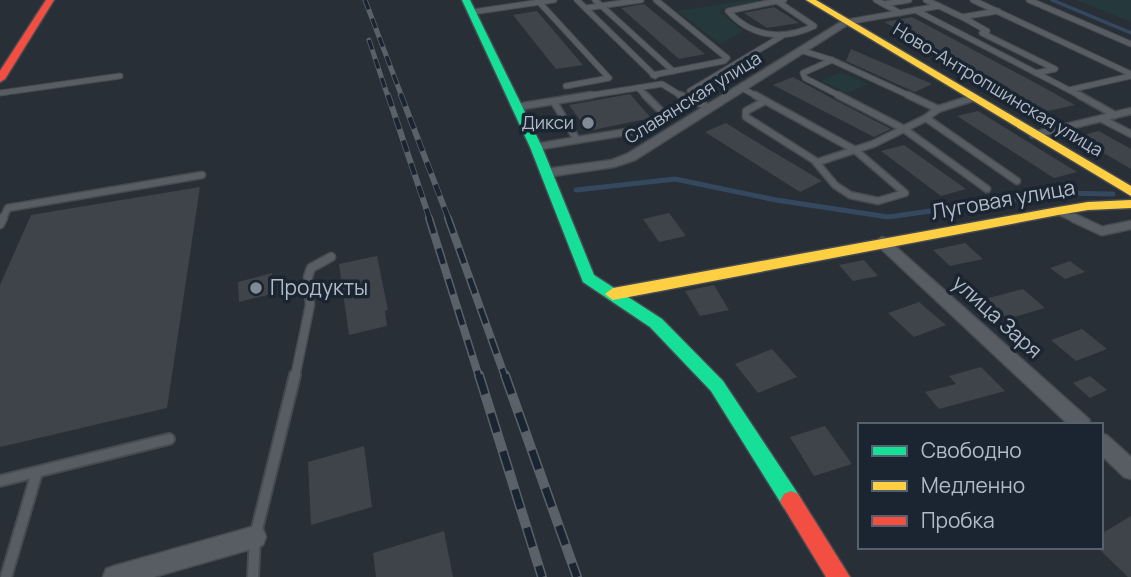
<svg xmlns="http://www.w3.org/2000/svg" width="1131" height="577" viewBox="0 0 1131 577" font-family="Manrope,sans-serif">
  <style>
    .green { fill: #25393c }
    .lines { fill: none; stroke-linecap: round; stroke-linejoin: round }
    .stream-far1 { stroke: #344860; stroke-width: 3.5 }
    .stream { stroke: #344860; stroke-width: 5 }
    .building { fill: #3f444b }
    .lane-far3-casing { stroke: #464b51; stroke-width: 7 }
    .lane-far2-casing { stroke: #464b51; stroke-width: 9 }
    .lane-far1-casing { stroke: #464b51; stroke-width: 11 }
    .lane-casing { stroke: #464b51; stroke-width: 14 }
    .street-casing { stroke: #464b51; stroke-width: 3 }
    .fast-casing { stroke: #464b51; stroke-width: 3 }
    .slow-casing { stroke: #464b51; stroke-width: 3 }
    .jam-casing { stroke: #464b51; stroke-width: 3 }
    .lane-far3 { stroke: #585d64; stroke-width: 5 }
    .lane-far2 { stroke: #585d64; stroke-width: 6 }
    .lane-far1 { stroke: #585d64; stroke-width: 8 }
    .lane { stroke: #585d64; stroke-width: 10 }
    .street { fill: #585d64; fill-rule: evenodd }
    .fast { fill: #16e098; fill-rule: evenodd }
    .slow { fill: #ffcf43; fill-rule: evenodd }
    .jam { fill: #f24e42; fill-rule: evenodd }
    .rail-far3-casing { stroke: #5b6168; stroke-width: 5 }
    .rail-far2-casing { stroke: #5b6168; stroke-width: 6 }
    .rail-far1-casing { stroke: #5b6168; stroke-width: 8 }
    .rail-casing { stroke: #5b6168; stroke-width: 10 }
    .rail-far3 { stroke: #1b2531; stroke-width: 3.5; stroke-dasharray: 10; stroke-linecap: butt }
    .rail-far2 { stroke: #1b2531; stroke-width: 4.5; stroke-dasharray: 12; stroke-linecap: butt }
    .rail-far1 { stroke: #1b2531; stroke-width: 5; stroke-dasharray: 16; stroke-linecap: butt }
    .rail { stroke: #1b2531; stroke-width: 7; stroke-dasharray: 20; stroke-linecap: butt }
    .poi-dot { fill: #818a95; stroke: #1b2531; stroke-width: 2.5 }
    .labels { text-anchor: middle; stroke-width: 7; stroke-linejoin: round; paint-order: stroke }
    .far-street-label { font-size: 18px; fill: #b1bbc8; stroke: #1b2531 }
    .far-poi-label { font-size: 18px; fill: #b1bbc8; stroke: #1b2531; text-anchor: end }
    .street-label { font-size: 21px; fill: #b1bbc8; stroke: #1b2531 }
    .poi-label { font-size: 21px; fill: #b1bbc8; stroke: #1b2531; text-anchor: start }
  </style>
  <rect width="100%" height="100%" fill="#282f36"/>
  <!-- green -->
  <g class="green">
    <polygon points="750,0 762,1 727,7 719,11 743,31 721,44 677,11"/>
    <polygon points="1076,0 1131,0 1131,22"/>
    <polygon points="841,72 868,84 847,93 821,81"/>
  </g>
  <g class="lines">
    <!-- stream-far1 -->
    <polyline class="stream-far1" points="1052,0 1131,33"/>
    <!-- stream -->
    <polyline class="stream" points="576,190 675,179 776,200 888,217 1058,193 1113,194"/>
  </g>
  <!-- building -->
  <g class="building">
    <polygon points="644,4 705,54 679,59 621,8"/>
    <polygon points="774,7 799,23 767,28 744,13"/>
    <polygon points="537,11 570,50 583,65 556,69 513,15"/>
    <polygon points="912,17 1043,87 1075,105 1043,112 884,22"/>
    <polygon points="851,49 932,84 915,92 908,89 846,61"/>
    <polygon points="793,77 835,100 891,129 874,137 773,85"/>
    <polygon points="630,94 651,118 588,131 569,105"/>
    <polygon points="978,111 1077,172 1054,178 957,116"/>
    <polygon points="726,123 750,138 822,181 800,192 705,132"/>
    <polygon points="1099,131 1131,149 1131,169 1076,137"/>
    <polygon points="904,145 966,189 941,196 881,151"/>
    <polygon points="200,187 167,408 0,447 0,285 31,215"/>
    <polygon points="669,213 686,236 659,242 643,219"/>
    <polygon points="965,243 983,259 950,266 933,250"/>
    <polygon points="377,256 388,310 385,311 387,326 349,335 339,264"/>
    <polygon points="864,260 878,276 853,281 839,265"/>
    <polygon points="1070,261 1085,272 1065,279 1050,268"/>
    <polygon points="272,273 275,293 239,302 238,282"/>
    <polygon points="714,285 729,310 700,316 685,291"/>
    <polygon points="1023,289 1045,308 1007,319 985,299"/>
    <polygon points="919,302 946,325 914,337 888,313"/>
    <polygon points="1082,329 1107,349 1076,361 1051,340"/>
    <polygon points="772,349 797,377 758,393 735,364"/>
    <polygon points="981,367 1005,391 939,409 925,392 956,384 949,376"/>
    <polygon points="1090,376 1107,390 1090,398 1073,383"/>
    <polygon points="825,426 852,464 814,476 790,437"/>
    <polygon points="364,446 372,507 311,525 308,462"/>
    <polygon points="1131,516 1131,577 1128,577 1101,551 1101,534"/>
    <polygon points="444,531 453,577 376,577 373,553"/>
  </g>
  <g class="lines">
    <defs>
      <g id="lane-far3">
        <polyline points="577,0 655,76"/>
        <polyline points="595,0 673,71"/>
        <polyline points="876,0 900,13"/>
        <polyline points="973,0 1131,74"/>
        <polyline points="1029,0 1131,44"/>
        <path d="M777 1 814 26C783 41 751 37 728 11Z"/>
        <polyline points="777,1 784,0"/>
        <polyline points="539,2 609,78 566,86"/>
        <polyline points="884,4 909,0"/>
        <polyline points="939,6 962,17 998,11"/>
        <polyline points="586,8 641,0"/>
        <polyline points="915,10 1069,90"/>
        <polyline points="473,12 554,0"/>
        <polyline points="962,17 987,31 982,33 1055,69 1036,73"/>
        <polyline points="847,22 939,6 926,0"/>
        <polyline points="803,51 832,60 912,97"/>
        <polyline points="832,60 803,73 805,78 842,97"/>
        <polyline points="653,75 724,61 727,58 656,0"/>
        <polyline points="638,88 647,97"/>
        <polyline points="742,88 758,97"/>
        <polyline points="690,91 782,36"/>
        <polyline points="0,93 120,76"/>
        <polyline points="580,97 662,84 683,97"/>
        <polyline points="1082,97 1069,90 1131,76"/>
      </g>
      <g id="lane-far2">
        <polyline points="680,95 710,108"/>
        <polyline points="755,95 855,150 905,193 878,201 850,195 835,185 814,160 746,117 746,111 765,101"/>
        <polyline points="838,95 904,129 987,189"/>
        <polyline points="908,95 938,109"/>
        <polyline points="1079,95 1115,115"/>
        <polyline points="517,107 591,95"/>
        <polyline points="926,118 1017,181"/>
        <polyline points="1102,119 1131,134"/>
        <polyline points="1033,135 1131,111"/>
        <polyline points="577,140 645,129 666,116 645,95"/>
        <polyline points="536,147 577,140 554,102"/>
        <polyline points="818,162 873,144 926,118 938,109 973,98"/>
        <polyline points="1058,211 1077,220"/>
        <polyline points="2,220 8,208 202,175"/>
      </g>
      <g id="lane-far1">
        <polyline points="1074,218 1102,231 1131,225"/>
        <polyline points="0,224 3,218"/>
        <polyline points="295,377 310,305 308,277 311,268 331,257"/>
      </g>
      <g id="lane">
        <polyline points="0,481 169,439"/>
        <polyline points="6,577 37,472"/>
        <polyline points="253,577 255,537 295,375"/>
      </g>
      <g id="street">
        <polygon points="844,20 852,22 635,160 614,167 546,177 540,173 546,169 612,160 627,154"/>
        <polygon points="882,237 887,239 1089,419 1091,425 1069,425 877,245 875,242"/>
        <polygon points="1101,433 1108,436 1131,457 1131,479 1124,477 1101,455"/>
        <polygon points="255,526 263,529 266,537 263,545 255,548 154,577 103,577 106,569 114,566"/>
      </g>
      <polygon id="fast" points="462,0 470,0 542,147 594,275 662,319 723,381 798,494 802,501 798,508 791,511 784,508 711,391 650,327 583,282 530,147"/>
      <g id="slow">
        <polygon points="806,0 816,0 1131,186 1131,196"/>
        <polygon points="1131,200 1131,208 1088,210 1058,215 613,300 605,294 613,288 1058,207 1088,202"/>
      </g>
      <g id="jam">
        <polygon points="46,0 54,0 5,79 0,82 0,71"/>
        <polygon points="791,491 798,494 850,577 826,577 780,501 784,494"/>
      </g>
    </defs>
    <!-- lane-far3 casing -->
    <use href="#lane-far3" class="lane-far3-casing"/>
    <!-- lane-far2 casing -->
    <use href="#lane-far2" class="lane-far2-casing"/>
    <!-- lane-far1 casing -->
    <use href="#lane-far1" class="lane-far1-casing"/>
    <!-- lane casing -->
    <use href="#lane" class="lane-casing"/>
    <!-- street casing -->
    <use href="#street" class="street-casing"/>
    <!-- fast casing -->
    <use href="#fast" class="fast-casing"/>
    <!-- slow casing -->
    <use href="#slow" class="slow-casing"/>
    <!-- jam casing -->
    <use href="#jam" class="jam-casing"/>
    <!-- lane-far3 -->
    <use href="#lane-far3" class="lane-far3"/>
    <!-- lane-far2 -->
    <use href="#lane-far2" class="lane-far2"/>
    <!-- lane-far1 -->
    <use href="#lane-far1" class="lane-far1"/>
    <!-- lane -->
    <use href="#lane" class="lane"/>
    <!-- street -->
    <use href="#street" class="street"/>
    <!-- fast -->
    <use href="#fast" class="fast"/>
    <!-- slow -->
    <use href="#slow" class="slow"/>
    <!-- jam -->
    <use href="#jam" class="jam"/>
    <defs>
      <g id="rail-far3">
        <polyline points="365,0 402,97"/>
        <polyline points="369,40 388,97"/>
      </g>
      <g id="rail-far2">
        <polyline points="388,95 430,220"/>
        <polyline points="401,95 449,220"/>
      </g>
      <g id="rail-far1">
        <polyline points="429,218 479,377"/>
        <polyline points="448,218 505,377"/>
      </g>
      <g id="rail">
        <polyline points="479,375 542,577"/>
        <polyline points="505,375 577,577"/>
      </g>
    </defs>
    <!-- rail-far3 casing -->
    <use href="#rail-far3" class="rail-far3-casing"/>
    <!-- rail-far2 casing -->
    <use href="#rail-far2" class="rail-far2-casing"/>
    <!-- rail-far1 casing -->
    <use href="#rail-far1" class="rail-far1-casing"/>
    <!-- rail casing -->
    <use href="#rail" class="rail-casing"/>
    <!-- rail-far3 -->
    <use href="#rail-far3" class="rail-far3"/>
    <!-- rail-far2 -->
    <use href="#rail-far2" class="rail-far2"/>
    <!-- rail-far1 -->
    <use href="#rail-far1" class="rail-far1"/>
    <!-- rail -->
    <use href="#rail" class="rail"/>
  </g>
  <!-- markers -->
  <g class="poi-dot">
    <circle cx="588" cy="123" r="7"/>
    <circle cx="256" cy="288" r="7"/>
  </g>
  <g class="labels">
    <!-- far-street labels -->
    <g class="far-street-label">
      <text transform="translate(998 90) rotate(31)" y="6">Ново-Антропшинская улица</text>
      <text transform="translate(693 98) rotate(-32)" y="6">Славянская улица</text>
    </g>
    <!-- far-poi labels -->
    <g class="far-poi-label">
      <text x="574" y="129">Дикси</text>
    </g>
    <!-- street labels -->
    <g class="street-label">
      <text transform="translate(1003 200) rotate(-10)" y="7">Луговая улица</text>
      <text transform="translate(997 317) rotate(42)" y="7">улица Заря</text>
    </g>
    <!-- poi labels -->
    <g class="poi-label">
      <text x="270" y="295">Продукты</text>
    </g>
  </g>
  <!-- legend -->
  <rect x="858" y="423" width="245" height="126" fill="#1b2531" stroke="#57616d" stroke-width="2"/>
  <rect x="872" y="446" width="35" height="10" fill="#16e098" stroke="#57616d" stroke-width="2"/>
  <text x="921" y="458" font-size="21" fill="#b1bbc8">Свободно</text>
  <rect x="872" y="481" width="35" height="10" fill="#ffcf43" stroke="#57616d" stroke-width="2"/>
  <text x="921" y="493" font-size="21" fill="#b1bbc8">Медленно</text>
  <rect x="872" y="516" width="35" height="10" fill="#f24e42" stroke="#57616d" stroke-width="2"/>
  <text x="921" y="528" font-size="21" fill="#b1bbc8">Пробка</text>
</svg>
